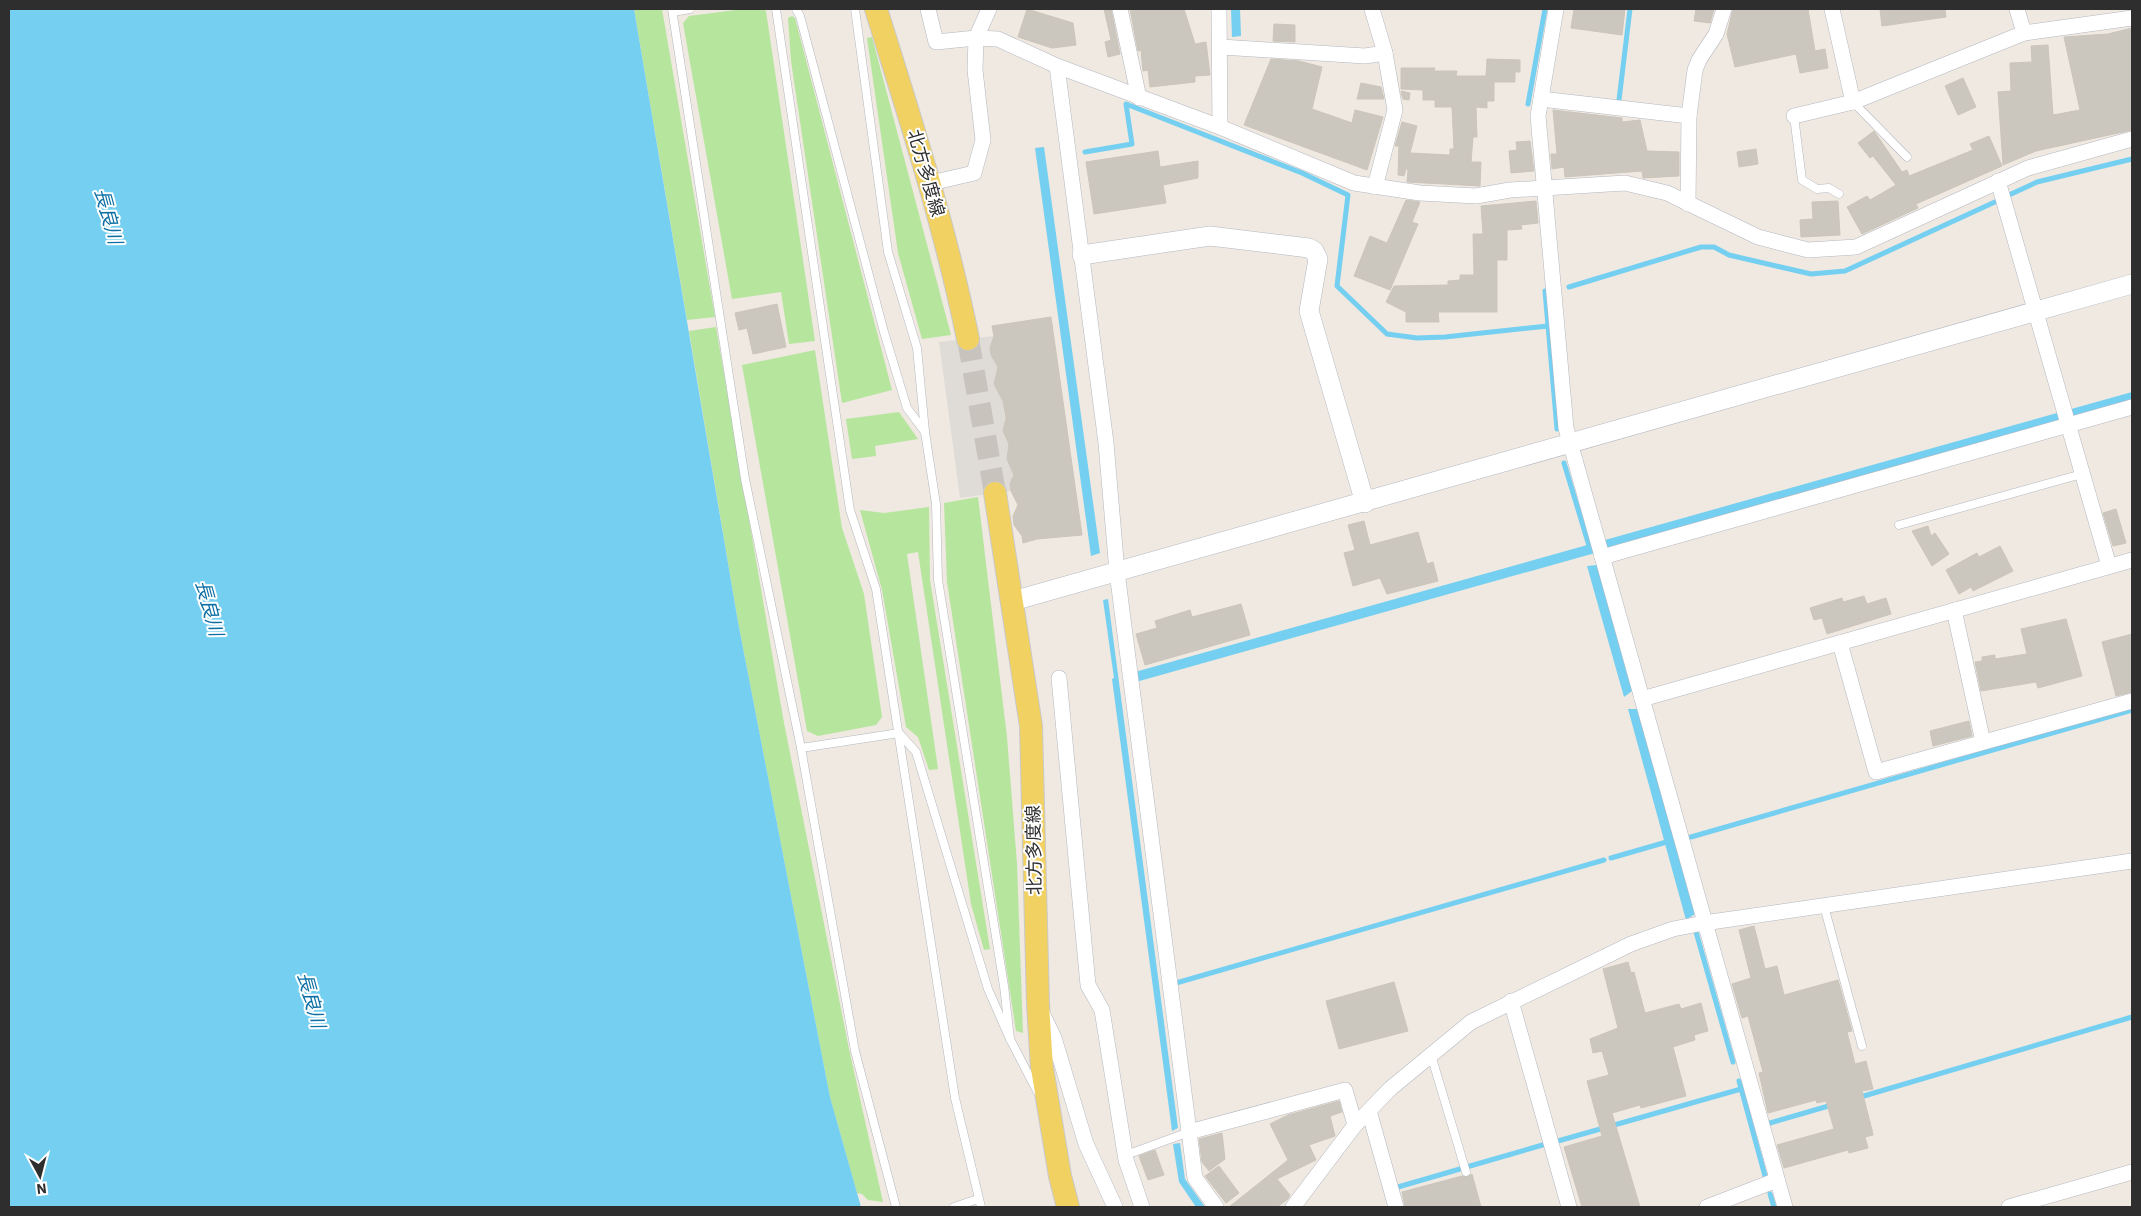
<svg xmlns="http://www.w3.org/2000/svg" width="2141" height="1216" viewBox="0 0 2141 1216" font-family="'IBM Plex Sans','Noto Sans JP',sans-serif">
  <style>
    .green { fill: #b6e59e }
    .plaza { fill: #dfdcd8 }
    .water { fill: #75cff0 }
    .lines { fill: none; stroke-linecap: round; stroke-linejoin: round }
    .stream { stroke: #75cff0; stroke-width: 5 }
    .building { fill: #cbc7bf; stroke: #cbc5ba }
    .primary-tunnel { stroke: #c8c4bd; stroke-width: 22; stroke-dasharray: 22 11; stroke-linecap: butt }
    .service-casing { stroke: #b4b7c1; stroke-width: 9 }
    .minor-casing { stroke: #b4b7c1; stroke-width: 16 }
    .tertiary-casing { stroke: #b4b7c1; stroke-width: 20 }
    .primary-casing { stroke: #c9c9c9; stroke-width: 24 }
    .service { stroke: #fff; stroke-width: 8 }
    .minor { stroke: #fff; stroke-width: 15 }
    .tertiary { stroke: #fff; stroke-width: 19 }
    .primary { stroke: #f2d163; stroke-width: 22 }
    .labels { text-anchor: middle; stroke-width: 4; stroke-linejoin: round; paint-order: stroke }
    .street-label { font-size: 18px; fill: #2e2e2e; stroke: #fff }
    .water-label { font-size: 19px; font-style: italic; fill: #0d6fa3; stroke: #fff }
  </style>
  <rect width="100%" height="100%" fill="#efe9e1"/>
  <!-- green -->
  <g class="green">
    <polygon points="634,9 662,9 715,317 687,320"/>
    <polygon points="744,9 763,9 766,11 815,341 789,344 781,292 732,299 683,23 689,16"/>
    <polygon points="792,16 795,18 892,390 842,403 791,61 788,18"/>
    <polygon points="872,37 951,335 922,339 898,253 867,38"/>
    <polygon points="716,327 784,723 849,1049 883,1202 868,1200 862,1194 857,1193 830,1097 738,622 689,331"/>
    <polygon points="815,350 842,528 864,594 882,717 876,725 818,736 807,731 742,365"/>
    <polygon points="899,412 918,439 875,446 876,456 852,459 846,419"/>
    <polygon points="978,497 1007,737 1017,864 1023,1033 1016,1031 947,582 944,503"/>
    <polygon points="929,507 930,580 990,949 984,950 971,904 918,552 907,554 938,769 929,770 918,737 906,727 882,590 860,510 884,513"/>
  </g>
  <!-- plaza -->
  <polygon class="plaza" points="994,336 990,348 993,359 998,367 994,384 1003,401 1005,418 1003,431 1009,444 1007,459 1014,475 1010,484 1011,491 960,498 939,342"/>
  <!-- water -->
  <g class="water">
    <polygon points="9,9 634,9 738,622 830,1097 861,1207 9,1207"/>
    <polygon points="1231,9 1240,9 1241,36 1232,37"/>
    <polygon points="1044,147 1100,553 1091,556 1035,148"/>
    <polygon points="2132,392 2132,402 1136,682 1135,672"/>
    <polygon points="1597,565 1632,691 1624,697 1587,566"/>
    <polygon points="1108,599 1178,1128 1172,1131 1112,679 1114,678 1103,600"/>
    <polygon points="1628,709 1637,709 1695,914 1686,920"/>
    <polygon points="1180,1143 1185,1179 1205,1207 1196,1207 1179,1182 1173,1144"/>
  </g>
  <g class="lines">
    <!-- stream -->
    <g class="stream">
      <polyline points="1619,100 1630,9"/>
      <polyline points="1528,104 1545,9"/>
      <polyline points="1085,152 1132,144 1126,104 1302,173 1348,195 1337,286 1387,334 1417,338 1445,337 1548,326"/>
      <polyline points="2009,195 2037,182 2132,159"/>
      <polyline points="1569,287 1701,247 1714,247 1729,255 1811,274 1845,271 1997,201"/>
      <polyline points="1545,291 1557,429"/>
      <polyline points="1564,463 1590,549"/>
      <polyline points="1691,837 2132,710"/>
      <polyline points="1611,858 1670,841"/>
      <polyline points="1696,932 1733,1062"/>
      <polyline points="1176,983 1604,860"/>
      <polyline points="1739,1081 1765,1176"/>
      <polyline points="1857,1098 2132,1017"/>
      <polyline points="1770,1123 1832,1105"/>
      <polyline points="1558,1141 1741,1089"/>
      <polyline points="1470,1166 1546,1144"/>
      <polyline points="1398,1187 1460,1169"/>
      <polyline points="1770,1194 1774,1207"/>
    </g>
  </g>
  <!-- building -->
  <g class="building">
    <polygon points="1027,9 1073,23 1076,45 1052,48 1018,37"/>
    <polygon points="1104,9 1111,9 1120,54 1108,57 1105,42 1111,40"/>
    <polygon points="1130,9 1184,9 1195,44 1206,42 1210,75 1195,76 1195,82 1150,87 1148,70 1143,71 1141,50 1138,51"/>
    <polygon points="1574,9 1625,9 1622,35 1571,28"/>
    <polygon points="1696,9 1714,9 1710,23 1694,21"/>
    <polygon points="1733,9 1808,9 1815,51 1825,49 1828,68 1800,73 1796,54 1735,67 1727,34"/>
    <polygon points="1880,9 1945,9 1946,17 1882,26"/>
    <polygon points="1274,24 1295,25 1295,42 1273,41"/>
    <polygon points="2132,28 2132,130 2036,151 2003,165 1998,92 2011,91 2010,63 2032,62 2031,46 2048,45 2053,115 2080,110 2064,37 2108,34"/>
    <polygon points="1271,59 1299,61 1322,67 1312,109 1352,123 1355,110 1383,117 1367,170 1244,125"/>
    <polygon points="1487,59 1520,60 1520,72 1515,72 1515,82 1494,82 1494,101 1487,101 1487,108 1476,107 1477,137 1473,137 1471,162 1481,162 1480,186 1407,182 1408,169 1406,169 1404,176 1398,175 1399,146 1395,146 1402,122 1417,126 1410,153 1450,155 1450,149 1454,149 1452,107 1435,107 1435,100 1423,100 1423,90 1401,89 1401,68 1435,68 1434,71 1457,71 1456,76 1486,76"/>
    <polygon points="1963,78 1976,107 1958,115 1945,86"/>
    <polygon points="1361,83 1381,87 1384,99 1357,99"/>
    <polygon points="1401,91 1410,93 1409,100 1403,99"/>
    <polygon points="1553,110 1622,118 1622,122 1640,120 1647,151 1679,152 1679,176 1643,178 1642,171 1565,177 1564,167 1552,169 1551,154 1557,154"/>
    <polygon points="1874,131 1902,172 1907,170 1909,176 1973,150 1970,144 1989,136 2002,166 1916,204 1918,208 1862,234 1847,207 1867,196 1870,200 1896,185 1873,156 1870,158 1858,143"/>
    <polygon points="1530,141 1534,171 1511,173 1509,151 1517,150 1516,142"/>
    <polygon points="1756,149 1758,164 1739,167 1737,152"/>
    <polygon points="1158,151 1160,167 1198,161 1198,178 1163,185 1166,203 1094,214 1086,162"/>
    <polygon points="1406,200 1420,202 1412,222 1418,224 1390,290 1354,276 1370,236 1387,243"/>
    <polygon points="1536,201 1538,223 1521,225 1522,229 1507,230 1507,260 1497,260 1497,312 1438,312 1439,322 1406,322 1406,312 1386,302 1394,286 1448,285 1448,281 1460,280 1460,275 1474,275 1473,234 1483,234 1481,206"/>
    <polygon points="1838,201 1840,235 1801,237 1800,220 1813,219 1812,202"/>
    <polygon points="777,304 786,347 753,354 747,328 739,330 735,313"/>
    <polygon points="1051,317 1082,535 1037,539 1023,543 1022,536 1014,525 1013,516 1018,505 1011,491 1010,484 1014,475 1007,459 1009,444 1003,431 1006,418 1003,401 994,384 998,367 991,355 990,348 994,336 992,326"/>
    <polygon points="2116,509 2126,543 2113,546 2103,513"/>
    <polygon points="1364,521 1370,545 1418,532 1427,564 1433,562 1438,581 1387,594 1380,578 1353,586 1344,553 1355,550 1348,525"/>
    <polygon points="1928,526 1931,536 1935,533 1949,554 1932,566 1912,531"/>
    <polygon points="2000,546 2013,571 1973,591 1971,587 1959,594 1946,570 1977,553 1979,557"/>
    <polygon points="1864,596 1867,604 1886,598 1891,614 1827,634 1822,618 1814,620 1810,608 1842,598 1843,602"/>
    <polygon points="1241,604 1250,635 1145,665 1136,634 1157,628 1155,621 1190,610 1192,617"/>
    <polygon points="2066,619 2082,676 2038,688 2036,682 1981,691 1975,662 1982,661 1982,657 1995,655 1995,659 2027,654 2021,629"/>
    <polygon points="2132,634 2132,692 2116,696 2102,642"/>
    <polygon points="1969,721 1972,736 1933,746 1930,731"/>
    <polygon points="1754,926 1765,969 1777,966 1784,995 1838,980 1852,1031 1847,1032 1855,1064 1866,1061 1873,1089 1862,1091 1872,1130 1873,1135 1865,1137 1868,1148 1849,1153 1848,1150 1784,1168 1777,1145 1834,1129 1826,1101 1817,1103 1816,1100 1768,1113 1759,1073 1763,1072 1748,1016 1742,1018 1732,984 1751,978 1739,930"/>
    <polygon points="1628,962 1631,973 1634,972 1645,1013 1679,1004 1681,1009 1701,1003 1708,1031 1694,1035 1695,1040 1673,1047 1686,1096 1641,1108 1640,1105 1612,1113 1640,1207 1582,1207 1564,1147 1602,1136 1587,1081 1609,1075 1602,1051 1593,1053 1590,1039 1618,1028 1603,969"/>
    <polygon points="1394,982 1408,1031 1339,1049 1326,1001"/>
    <polygon points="1339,1101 1342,1112 1330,1116 1335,1136 1309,1145 1316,1160 1277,1179 1290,1195 1288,1199 1277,1207 1229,1207 1288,1160 1270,1124 1288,1115"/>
    <polygon points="1222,1133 1225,1159 1209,1171 1202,1162 1199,1139"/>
    <polygon points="1155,1150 1164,1175 1148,1180 1139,1156"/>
    <polygon points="1219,1166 1239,1193 1226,1203 1205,1176"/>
    <polygon points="1472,1174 1481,1207 1405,1207 1402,1192 1462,1176 1467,1177"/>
  </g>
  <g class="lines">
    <!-- primary-tunnel -->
    <polyline class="primary-tunnel" points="968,339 995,493"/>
    <defs>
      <g id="service">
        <polyline points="672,9 745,479 801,748 855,1051 896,1207"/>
        <polyline points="776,9 850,510 876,589 955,1098 981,1207"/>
        <polyline points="796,9 800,16 884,332 907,408 925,432 936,504 938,580 1004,986 1010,1039"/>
        <polyline points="855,9 888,252 917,348 925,432"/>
        <polyline points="673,12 690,9"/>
        <polyline points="1853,102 1907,157"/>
        <polyline points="1794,116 1802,180 1817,189 1829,188 1839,194"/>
        <polyline points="1899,525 2082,474"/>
        <polyline points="801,748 899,733 916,752 988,989 1010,1039 1037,1091"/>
        <polyline points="1824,906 1862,1046"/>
        <polyline points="1431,1055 1466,1172"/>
        <polyline points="1126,1155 1189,1132"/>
        <polyline points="954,1207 978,1199"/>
      </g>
      <g id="minor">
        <polyline points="928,9 936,42 976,38 998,39 1057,66 1220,127 1354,183 1420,193 1476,196 1510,190 1625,183 1667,193 1758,237 1808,250 1856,247 2028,168 2132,139"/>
        <polyline points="1120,9 1139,98"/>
        <polyline points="1219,9 1220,127"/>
        <polyline points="1372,9 1385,53 1395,110 1375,187"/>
        <polyline points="1556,9 1538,116 1566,428 1785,1207"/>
        <polyline points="1832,9 1853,102 2024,33 2132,18"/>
        <polyline points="2017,9 2024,33"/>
        <polyline points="1221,47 1365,56 1385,53"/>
        <polyline points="1057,66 1106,443 1117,572 1195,1178 1216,1207"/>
        <polyline points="1541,99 1689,116"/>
        <polyline points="1794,116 1853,102"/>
        <polyline points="1998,181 2109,566"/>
        <polyline points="931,183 974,173 983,140 975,70 976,38 989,9"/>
        <polyline points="1688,204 1689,116 1695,70 1699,60 1716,34 1724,9"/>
        <polyline points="1602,557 2132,407"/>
        <polyline points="1954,610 1983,742"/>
        <polyline points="1840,643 1876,772 2132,701"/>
        <polyline points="1059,678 1088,985 1102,1010 1126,1160 1142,1207"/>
        <polyline points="1642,699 2132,560"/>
        <polyline points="1511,1001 1569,1207"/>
        <polyline points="1043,1015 1054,1038 1086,1144 1115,1207"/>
        <polyline points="1369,1111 1396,1207"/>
        <polyline points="1189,1132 1345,1090 1355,1125"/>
        <polyline points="1293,1207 1355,1125 1391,1088 1471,1022 1631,944 1673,929 1704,923 2132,861"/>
        <polyline points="1707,1207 1777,1180"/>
        <polyline points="2009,1207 2132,1172"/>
      </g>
      <g id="tertiary">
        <polyline points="1082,255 1210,236 1309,248 1314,251 1318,259 1309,311 1365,503"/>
        <polyline points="1013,601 2132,284"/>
      </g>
      <g id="primary">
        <path d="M876 9C910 118 945 226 968 339"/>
        <polyline points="995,493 1031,726 1038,1004 1042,1068 1060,1176 1068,1207"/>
      </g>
    </defs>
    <!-- service casing -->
    <use href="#service" class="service-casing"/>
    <!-- minor casing -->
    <use href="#minor" class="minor-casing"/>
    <!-- tertiary casing -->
    <use href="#tertiary" class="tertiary-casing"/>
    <!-- primary casing -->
    <use href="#primary" class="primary-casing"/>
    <!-- service -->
    <use href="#service" class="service"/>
    <!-- minor -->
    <use href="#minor" class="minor"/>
    <!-- tertiary -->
    <use href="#tertiary" class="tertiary"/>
    <!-- primary -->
    <use href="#primary" class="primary"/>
  </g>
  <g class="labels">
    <!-- street labels -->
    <g class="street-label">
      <text transform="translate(926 173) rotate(74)" y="6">北方多度線</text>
      <text transform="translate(1034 850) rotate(-91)" y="6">北方多度線</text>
    </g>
    <!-- water labels -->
    <g class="water-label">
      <text transform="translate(109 216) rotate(75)" y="7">長良川</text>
      <text transform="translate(210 608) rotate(75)" y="7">長良川</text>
      <text transform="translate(312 1000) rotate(75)" y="7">長良川</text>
    </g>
  </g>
  <!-- border -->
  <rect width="2141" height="1216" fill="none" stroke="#2e2e2e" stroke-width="20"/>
  <!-- north arrow -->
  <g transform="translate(40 1176) rotate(173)" stroke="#ffffff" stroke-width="4" paint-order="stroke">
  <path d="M0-4L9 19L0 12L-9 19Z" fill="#2e2e2e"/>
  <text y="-8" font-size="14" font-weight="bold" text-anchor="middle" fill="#2e2e2e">N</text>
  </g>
</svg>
